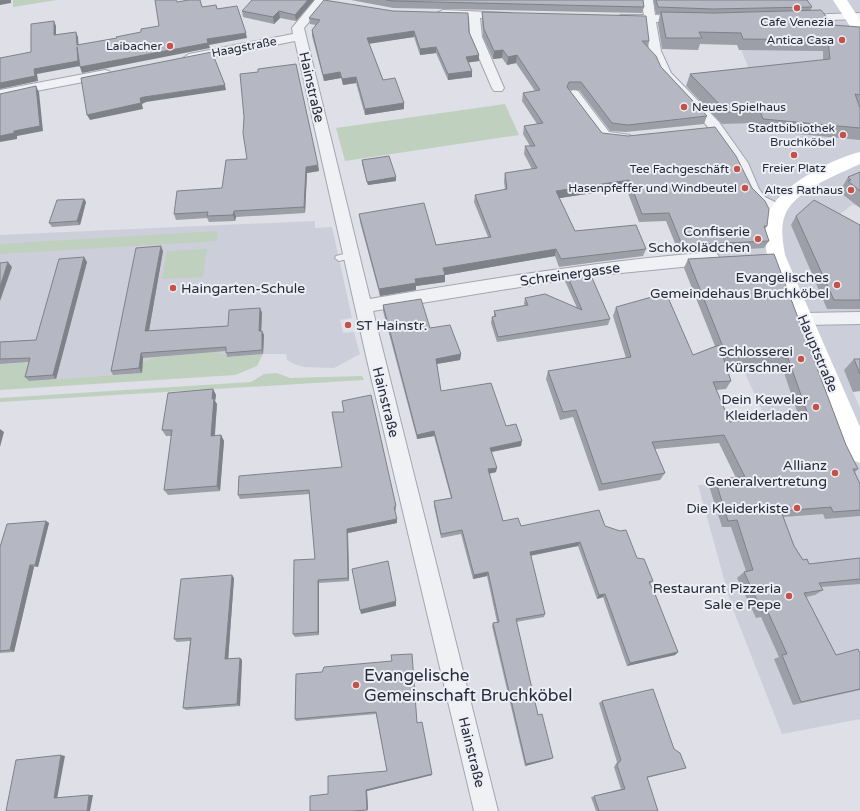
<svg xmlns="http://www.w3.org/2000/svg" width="860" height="811" viewBox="0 0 860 811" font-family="'Varela Round',sans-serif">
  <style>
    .built { fill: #ccced9 }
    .green { fill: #c0d0bf }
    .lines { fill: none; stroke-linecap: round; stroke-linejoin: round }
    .lane-casing { stroke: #a4a5b1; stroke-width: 2 }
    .street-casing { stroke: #a4a5b1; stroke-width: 2 }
    .lane { fill: #f0f1f5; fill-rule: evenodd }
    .street { fill: #f0f1f5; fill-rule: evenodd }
    .secondary { fill: #fff; fill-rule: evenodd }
    .wall { fill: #9c9ea8; fill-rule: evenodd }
    .shaded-wall { fill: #7f8188 }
    .building { fill: #b5b8c3; stroke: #7f8188 }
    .poi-dot { fill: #c65148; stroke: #edeff5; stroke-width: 1.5 }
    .labels { text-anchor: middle; stroke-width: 4; stroke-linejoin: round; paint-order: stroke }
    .far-poi-label { font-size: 12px; fill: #282b3d; stroke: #edeff5; text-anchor: end }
    .far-street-label { font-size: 12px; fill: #282b3d; stroke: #edeff5 }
    .street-label { font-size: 14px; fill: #282b3d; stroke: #edeff5 }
    .poi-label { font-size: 14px; fill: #282b3d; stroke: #edeff5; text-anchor: end }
    .near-poi-label { font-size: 17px; fill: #282b3d; stroke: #edeff5; text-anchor: start }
  </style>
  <rect width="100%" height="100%" fill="#dedfe7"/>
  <!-- built -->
  <g class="built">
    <polygon points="728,0 860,0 860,206 852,205 831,221 811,270 805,270 808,278 814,278 827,309 860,309 860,391 853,392 860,408 860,719 782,734 731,604 698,485 771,486 778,445 720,319 720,261 660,138 722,124 744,123 758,130 774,132 731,24"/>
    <polygon points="315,221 315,228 332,227 352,318 340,320 343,333 354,332 360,354 334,368 304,367 294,364 287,360 286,354 263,354 227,357 142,373 29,381 0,364 0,235"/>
  </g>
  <!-- green -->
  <g class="green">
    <polygon points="13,0 57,0 13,7"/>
    <polygon points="505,104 519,135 345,161 336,128"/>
    <polygon points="218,231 217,241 0,254 0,244"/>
    <polygon points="207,249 203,277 162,279 167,251"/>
    <polygon points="215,352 228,355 228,357 263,354 257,366 235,375 0,390 0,364 33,363 29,381 141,373 143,362 156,357"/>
    <polygon points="277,373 290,378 362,376 364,380 0,402 0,398 251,382 264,374"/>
  </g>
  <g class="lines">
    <defs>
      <polygon id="lane" points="352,252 356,255 355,257 339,261 335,258 336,256"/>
      <g id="street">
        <path d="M315 0H327L304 28 370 299C484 280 597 261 712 252L717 254 720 258 717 262 712 264 581 277 373 311 498 811H474L367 360 295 41 189 62 183 58 189 54 293 34 292 28Z"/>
        <polygon points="641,0 653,0 655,15 684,16 690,19 684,22 656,22 661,51 671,73 719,122 748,163 759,189 765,197 783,206 785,210 783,214 778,215 773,214 755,203 746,191 734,164 709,128 662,77 649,51 645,22 621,21 615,18 621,15 644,15"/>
        <polygon points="443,10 510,13 512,15 510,17 506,18 480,18 482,37 504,88 502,91 494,91 492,88 470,37 469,17 439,15 437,13"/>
        <polygon points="860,13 860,19 801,21 795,18 801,15"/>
        <polygon points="105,70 109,71 111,74 109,77 0,98 0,90"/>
        <polygon points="573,90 578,91 609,132 630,135 632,138 630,141 625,142 600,139 567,94"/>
        <polygon points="860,312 860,324 804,325 798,324 796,319 798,314 804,313"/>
      </g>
    </defs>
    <!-- lane casing -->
    <use href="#lane" class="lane-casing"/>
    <!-- street casing -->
    <use href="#street" class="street-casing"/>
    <!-- lane -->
    <use href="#lane" class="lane"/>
    <!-- street -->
    <use href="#street" class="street"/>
    <!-- secondary -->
    <g class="secondary">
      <polygon points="833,0 847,0 860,20 860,35 855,34"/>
      <path d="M860 152V164C837 175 795 190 785 215 780 228 783 242 785 255L860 427V463L852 460 849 453 767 255C765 242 762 229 767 216 778 186 831 159 860 152Z"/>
    </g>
  </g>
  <!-- wall -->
  <g class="wall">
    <polygon points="314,0 296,21 280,18 274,24 243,17 242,11"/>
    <polygon points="351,0 643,0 644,7 642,13 393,8"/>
    <polygon points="653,0 807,0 812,7 810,11 833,25 860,27 860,140 758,130 755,123 722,124 686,86 690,74 823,60 823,51 739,50 737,45 700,44 698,50 662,49 658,24 660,14 656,14"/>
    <polygon points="482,12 649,41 648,48 661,67 707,116 704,124 626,132 610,131 579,90 569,90 602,133 767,226 765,229 769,241 764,248 679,253 666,221 639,222 626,188 559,198 575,231 646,249 643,256 559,267 555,256 445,275 445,282 416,286 416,290 380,296 360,222 359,214 436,245 488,237 474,202 475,195 505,190 504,181 505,173 532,169 524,154 525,146 530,146 523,134 524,126 537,124 522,101 523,93 535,91 516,63 507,65 502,58 493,59 483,37 482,20"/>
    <polygon points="309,18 469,32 479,55 479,61 468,62 472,77 448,80 436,53 420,55 414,37 369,43 383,80 404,103 404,109 365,115 356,83 343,85 341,78 324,81 312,36 312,30 316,25 310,24"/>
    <polygon points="362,160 396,181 368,185 362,164"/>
    <polygon points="318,165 319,171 307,173 305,213 236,217 235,221 209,222 207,218 176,220 174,214"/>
    <polygon points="860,172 860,208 841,193 843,190 841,189 848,177"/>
    <polygon points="84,199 86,202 80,225 52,227 49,223"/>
    <polygon points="796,216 860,225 860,309 827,309 791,225"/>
    <polygon points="163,251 149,331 228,326 260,308 262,313 261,331 262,331 264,335 263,354 227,357 226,351 143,358 142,373 113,375 111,371"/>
    <path d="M774 254 846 445 858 469 855 472 860 484V516L825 519 823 514 783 517 794 546 803 560 809 564 860 558V584L821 587 823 590 815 595 806 597 836 655 860 652V690L793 705 774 659 779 657 761 617 756 618 737 578 744 572 746 571 731 527H722L709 486 715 479 736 478 719 443 655 449 665 473 660 480 599 491 573 417 560 420 546 379 548 371 626 358 613 316 616 307 693 355 715 346 684 268 688 259ZM776 363 777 367H782L798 414 730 422 716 390 726 389 731 381 726 365Z"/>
    <polygon points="84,257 87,262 56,379 29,381 25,377 29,362 0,364 0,342 36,340"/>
    <polygon points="567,275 610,319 608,325 497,342 491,323 492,317 494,316 494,311 525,306 524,304 525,298 577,308 565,281"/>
    <polygon points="383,305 430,328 461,354 460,360 437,364 441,391 506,426 521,446 492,452 496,472 489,474 503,521 521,526 605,526 637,558 653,581 650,584 678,652 675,655 627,666 603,597 597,599 578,546 530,556 545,614 544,617 516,622 538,715 551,759 525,766 492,626 493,623 497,622 487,576 473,579 461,534 441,538 434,506 434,501 451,498 434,436 417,439 383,311"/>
    <polygon points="854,359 860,359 860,391 853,392 844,370"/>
    <polygon points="213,389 216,395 215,401 217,404 215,436 221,435 224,441 220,491 168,495 164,490 172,436 166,436 162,430"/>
    <polygon points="239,476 396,506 396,510 395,510 397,523 348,533 349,581 319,583 319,635 295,637 293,634 315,559 310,494 240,499 238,495"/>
    <polygon points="46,521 49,523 38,567 34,567 14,652 0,653 0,547"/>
    <polygon points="234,578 228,659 240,658 242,660 240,706 186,710 183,708 190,641 177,642 174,639"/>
    <polygon points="296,674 417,723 432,775 367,791 368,810 361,811 310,811 328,794 387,771 376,714 296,721 295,719"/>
    <polygon points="602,701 674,749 686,768 647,778 658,811 596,811 591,797 621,789 614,767 617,762 599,703"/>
  </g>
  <!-- shaded-wall -->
  <g class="shaded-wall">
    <polygon points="0,0 11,0 11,3 0,5"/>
    <polygon points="308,0 314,0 296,21 295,15"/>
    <polygon points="279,11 280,18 274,24 273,17"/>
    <polygon points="54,21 56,26 56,40 54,35"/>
    <polygon points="414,31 414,37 368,44 367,38"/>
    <polygon points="76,32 78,37 79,51 77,45"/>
    <polygon points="246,33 247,38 209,45 210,48 82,73 80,67 207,39"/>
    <polygon points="77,47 80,66 37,74 38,81 0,89 0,83 34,69"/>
    <polygon points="436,47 436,53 420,55 420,49"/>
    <polygon points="503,50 502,58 493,59 494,51"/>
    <polygon points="479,55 479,61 465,63 466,57"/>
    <polygon points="517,55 516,63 507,65 508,57"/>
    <polygon points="472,71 472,77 448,80 448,74"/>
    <polygon points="340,72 341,78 324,81 323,75"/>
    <polygon points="356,77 356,83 343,85 342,79"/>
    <polygon points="225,85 226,90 146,102 142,104 143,109 90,120 87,115 144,97"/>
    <polygon points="36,86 39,92 43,131 17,136 17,139 0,142 0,136 14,131"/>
    <polygon points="404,103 404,109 365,115 365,109"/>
    <polygon points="318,165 319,171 307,173 305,213 304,207 306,167"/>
    <polygon points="396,177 396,181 368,185 367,182"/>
    <polygon points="629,180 626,188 554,199 556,191"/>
    <polygon points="84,199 86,202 80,225 77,221"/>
    <polygon points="234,211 236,217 235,221 233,215"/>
    <polygon points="161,246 163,251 148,336 145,331"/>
    <polygon points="556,249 555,256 445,275 445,282 416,286 416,290 380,296 379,289 415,279 443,268"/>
    <polygon points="84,257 87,262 56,379 53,375"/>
    <polygon points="8,262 12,267 0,301 0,287"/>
    <polygon points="260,308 262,313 261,336 259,331"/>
    <polygon points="262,331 264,335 263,354 262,350"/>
    <polygon points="141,353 143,358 142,373 139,368"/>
    <polygon points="461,354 460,360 436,364 436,359"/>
    <polygon points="213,389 216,395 215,401 217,404 214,442 211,436 212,399"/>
    <polygon points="0,429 4,432 0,447"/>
    <polygon points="434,431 434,436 417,439 417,435"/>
    <polygon points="221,435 224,441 220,491 217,486"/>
    <polygon points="522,441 521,446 490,452 490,448"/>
    <polygon points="497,468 496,472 487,474 488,469"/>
    <polygon points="397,519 397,523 348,533 349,581 348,578 347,529"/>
    <polygon points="46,521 49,523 38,567 35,565"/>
    <polygon points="580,542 578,546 528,556 530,552"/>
    <polygon points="30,565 34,567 14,652 10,650"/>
    <polygon points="488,572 487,576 473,579 474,575"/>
    <polygon points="232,575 234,578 228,662 225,659"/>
    <polygon points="318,580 319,583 319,635 318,632"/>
    <polygon points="605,594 603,597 597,599 599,595"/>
    <polygon points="396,601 396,606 361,614 360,610"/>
    <polygon points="678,652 675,655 627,666 630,663"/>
    <polygon points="240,658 242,660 240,706 237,704"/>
    <polygon points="61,755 65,756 57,799 54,798"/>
    <polygon points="553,758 551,759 525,766 526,764"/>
    <polygon points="432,774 432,775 367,791 368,810 367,810 366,790"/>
    <polygon points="89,795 93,795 90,811 87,811"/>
  </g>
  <!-- building -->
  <g class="building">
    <polygon points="155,0 176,0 177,2 189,0 200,0 202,7 216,5 217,9 237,6 246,33 207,39 208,43 80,67 77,47 78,61 34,69 35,76 0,83 0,58 31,52 31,24 54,21 54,35 76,32 77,45 117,38 116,37 141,32 141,29 159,26"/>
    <polygon points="252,0 308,0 295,15 279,11 273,17 242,11"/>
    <polygon points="324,0 393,11 468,13 469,32 479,55 466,57 472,71 448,74 436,47 420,49 414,31 367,38 383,80 395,78 404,103 365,109 356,77 342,79 340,72 323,75 312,30 320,20 309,18"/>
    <polygon points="386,0 643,0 644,7 393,1"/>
    <polygon points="656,0 807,0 812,7 713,9 658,7"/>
    <polygon points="821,10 833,25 860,27 860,95 855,94 860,108 860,128 763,119 760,111 727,112 690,74 830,59 828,40 743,39 741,33 699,32 702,38 666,38 661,12 715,13"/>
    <polygon points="482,12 646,16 649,41 642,41 656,56 661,67 707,116 628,125 612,123 581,82 569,82 567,87 602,133 628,136 715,127 736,156 752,188 765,201 769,209 767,226 764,226 769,241 682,245 669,213 642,214 629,180 556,191 575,231 636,225 646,249 561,259 556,249 443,268 445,275 415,279 416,283 379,289 359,214 424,203 436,245 491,237 475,195 507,189 505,173 537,168 525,146 535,146 524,126 543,123 523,93 540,90 517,55 508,57 503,50 494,51 484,29"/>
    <polygon points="212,52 225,85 144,97 140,98 141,103 87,115 81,78"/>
    <polygon points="296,64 318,165 306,167 304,207 234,211 233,215 207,216 208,212 174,214 177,191 222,188 226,160 247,159 243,133 244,117 240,74 258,72 258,69"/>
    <polygon points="36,86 40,126 14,131 14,133 0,136 0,94"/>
    <polygon points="389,156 396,177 367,182 362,160"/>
    <polygon points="860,172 860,191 848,181 851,180 848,177"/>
    <polygon points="84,199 77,221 49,223 57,200"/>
    <polygon points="814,200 860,225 860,300 834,300 796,216"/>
    <polygon points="161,246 145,331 228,326 229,310 260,308 259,331 262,331 262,350 226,353 226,347 141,353 139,368 111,371 136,248"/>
    <polygon points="774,254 846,445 858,469 853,469 860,484 860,510 833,512 831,507 781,511 794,546 803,560 807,559 809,564 860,558 860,579 819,583 823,590 804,593 836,655 858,649 859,652 860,652 860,689 801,702 782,655 787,654 768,612 763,613 744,572 753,570 737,520 728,521 715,479 745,477 724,435 652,442 665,473 602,484 576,410 563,412 548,371 631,357 616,307 666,293 693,355 719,345 731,381 713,382 730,422 807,412 788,358 783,358 782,354 727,357 688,259"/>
    <polygon points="84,257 53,375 25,377 30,358 0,359 0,342 36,340 59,259"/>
    <polygon points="8,262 0,287 0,263"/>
    <polygon points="589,271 610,319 498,337 492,317 496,316 494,311 528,305 525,298 545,294 582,310 567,275"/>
    <polygon points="421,299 430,328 450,325 461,354 436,359 441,391 491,383 506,426 516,424 522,441 490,448 497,468 488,469 503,521 518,518 521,526 599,510 605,526 620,531 626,530 637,558 644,559 653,581 649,582 655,594 678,652 630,663 605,594 599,595 580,542 530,552 545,614 516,619 538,715 542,714 553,758 526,764 493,623 499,622 488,572 474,575 462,530 441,534 434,501 452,498 434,431 417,435 383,305"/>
    <polygon points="854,359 860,359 860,374"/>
    <polygon points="213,389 212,399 214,398 211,436 221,435 217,486 164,490 172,430 162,430 168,393"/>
    <polygon points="371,395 396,506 394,507 397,519 347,529 348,578 318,580 318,632 293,634 294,560 315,559 309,490 238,495 239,476 342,467 332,412 344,412 342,401"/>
    <polygon points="46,521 35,565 30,565 10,650 0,651 0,547 7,524"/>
    <polygon points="388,561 396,601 360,610 352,569"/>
    <polygon points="232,575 225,659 240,658 237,704 183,708 191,638 174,639 181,579"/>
    <polygon points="412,654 417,723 422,722 432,774 366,790 367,810 353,811 310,811 310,796 328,794 328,776 387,771 376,712 295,719 296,674 322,672 324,667 392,661 391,655"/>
    <polygon points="653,689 674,749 680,753 686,768 647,777 658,811 599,811 594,796 625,789 617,765 621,760 602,701"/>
    <polygon points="61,755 54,798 89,795 87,811 6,811 16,760"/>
  </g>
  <!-- markers -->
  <g class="poi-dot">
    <circle cx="797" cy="8" r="4"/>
    <circle cx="842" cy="40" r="4"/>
    <circle cx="170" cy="46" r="4"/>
    <circle cx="684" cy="107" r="4"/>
    <circle cx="843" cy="135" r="4"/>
    <circle cx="794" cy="155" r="4"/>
    <circle cx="737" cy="169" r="4"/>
    <circle cx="745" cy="188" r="4"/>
    <circle cx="851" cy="190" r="4"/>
    <circle cx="758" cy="239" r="4"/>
    <circle cx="837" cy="285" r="4"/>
    <circle cx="173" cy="288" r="4"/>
    <circle cx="348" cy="325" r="4"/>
    <circle cx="801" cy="359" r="4"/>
    <circle cx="816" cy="407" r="4"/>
    <circle cx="835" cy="473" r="4"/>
    <circle cx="797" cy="508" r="4"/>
    <circle cx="789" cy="596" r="4"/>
    <circle cx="356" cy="685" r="4"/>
  </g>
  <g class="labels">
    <!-- far-poi labels -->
    <g class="far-poi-label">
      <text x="797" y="26" text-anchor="middle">Cafe Venezia</text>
      <text x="834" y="44">Antica Casa</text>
      <text x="162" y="50">Laibacher</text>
      <text x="692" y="111" text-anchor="start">Neues Spielhaus</text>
      <text x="835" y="132">Stadtbibliothek<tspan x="835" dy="14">Bruchköbel</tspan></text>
      <text x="794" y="172" text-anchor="middle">Freier Platz</text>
      <text x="729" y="173">Tee Fachgeschäft</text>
      <text x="737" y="192">Hasenpfeffer und Windbeutel</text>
      <text x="843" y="194">Altes Rathaus</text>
    </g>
    <!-- far-street labels -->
    <g class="far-street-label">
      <text transform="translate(244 47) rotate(-11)" y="4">Haagstraße</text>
    </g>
    <!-- street labels -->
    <g class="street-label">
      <text transform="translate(312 87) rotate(77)" y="5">Hainstraße</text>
      <text transform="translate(570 274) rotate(-8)" y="5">Schreinergasse</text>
      <text transform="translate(818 353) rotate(67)" y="5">Hauptstraße</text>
      <text transform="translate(386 402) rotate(76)" y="5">Hainstraße</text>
      <text transform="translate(472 752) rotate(76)" y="5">Hainstraße</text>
    </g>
    <!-- poi labels -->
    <g class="poi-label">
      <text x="750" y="236">Confiserie<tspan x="750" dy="16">Schokolädchen</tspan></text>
      <text x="829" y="282">Evangelisches<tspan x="829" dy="16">Gemeindehaus Bruchköbel</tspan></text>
      <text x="181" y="293" text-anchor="start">Haingarten-Schule</text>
      <text x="356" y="330" text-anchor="start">ST Hainstr.</text>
      <text x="793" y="356">Schlosserei<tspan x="793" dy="16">Kürschner</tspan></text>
      <text x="808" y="404">Dein Keweler<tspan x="808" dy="16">Kleiderladen</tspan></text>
      <text x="827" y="470">Allianz<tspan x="827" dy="16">Generalvertretung</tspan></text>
      <text x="789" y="513">Die Kleiderkiste</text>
      <text x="781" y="593">Restaurant Pizzeria<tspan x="781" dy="16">Sale e Pepe</tspan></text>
    </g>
    <!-- near-poi labels -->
    <g class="near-poi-label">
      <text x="364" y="681">Evangelische<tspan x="364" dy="20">Gemeinschaft Bruchköbel</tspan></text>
    </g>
  </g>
</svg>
